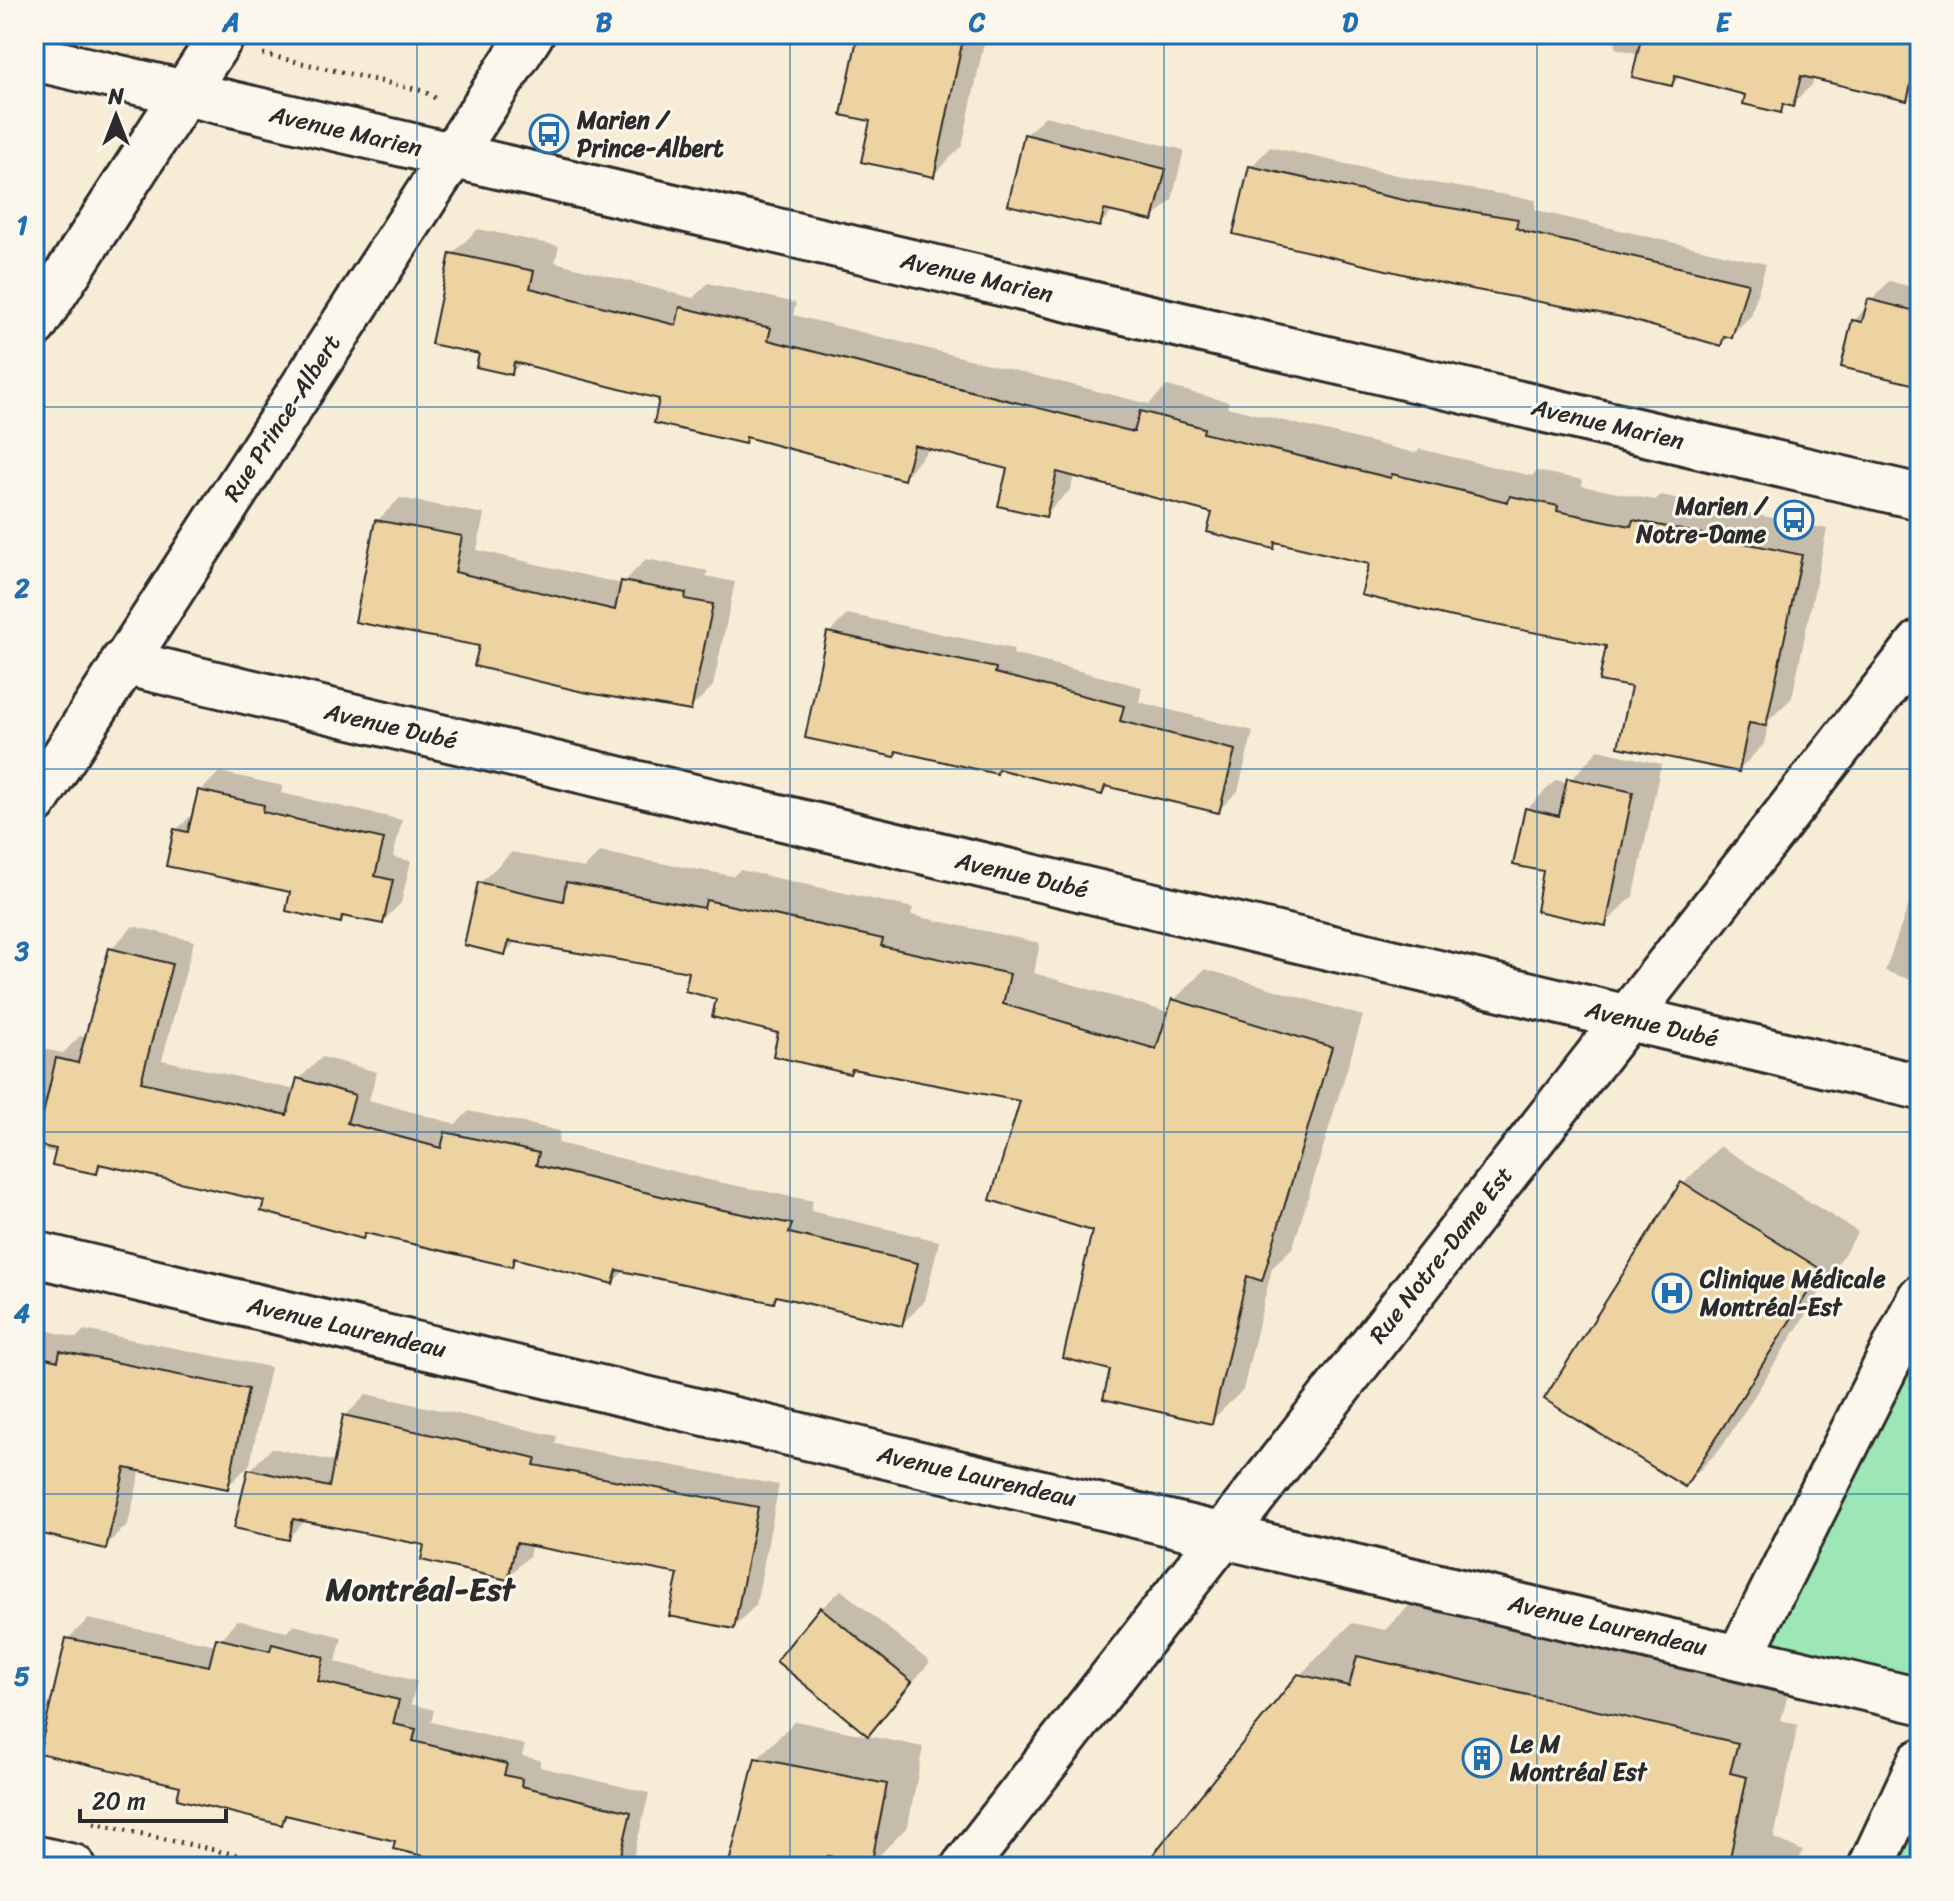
<svg xmlns="http://www.w3.org/2000/svg" width="1954" height="1901" viewBox="0 0 1954 1901" font-family="Sriracha,sans-serif">
  <style>
    .built { fill: #f4e4c6 }
    .green { fill: #9de6b5; stroke: #648870; stroke-width: 2 }
    .shadow { fill: #0003 }
    .building { fill: #eed3a2; stroke: #2b2b2b; stroke-width: 2 }
    .lines { fill: none; stroke-linecap: round; stroke-linejoin: round }
    .minor-casing { stroke: #2b2b2b; stroke-width: 50 }
    .major-casing { stroke: #2b2b2b; stroke-width: 50 }
    .path { stroke: #2b2b2b; stroke-width: 5; stroke-dasharray: 2 6; stroke-linecap: butt }
    .minor { stroke: #fbf7ec; stroke-width: 44 }
    .major { stroke: #fbf7ec; stroke-width: 44 }
    .grid { fill: none; stroke: #1f6fb2; stroke-width: 2; stroke-opacity: 0.55 }
    .labels { text-anchor: middle; stroke-width: 6; stroke-linejoin: round; paint-order: stroke }
    .poi-label { font-size: 24px; font-weight: bold; fill: #2b2b2b; stroke: #fbf7ec; text-anchor: start }
    .street-label { font-size: 24px; fill: #2b2b2b; stroke: #fbf7ec }
    .district-label { font-size: 32px; font-weight: bold; fill: #2b2b2b; stroke: #fbf7ec }
    .neatline { fill: none; stroke: #1f6fb2; stroke-width: 3 }
    .grid-label { font-size: 26px; text-anchor: middle; font-weight: bold; fill: #1f6fb2 }
  </style>
  <rect width="100%" height="100%" fill="#f7ecd6"/>
  <filter id="ink" filterUnits="userSpaceOnUse"><feTurbulence type="fractalNoise" baseFrequency=".0125" numOctaves="2"/><feDisplacementMap in="SourceGraphic" scale="16" xChannelSelector="R" yChannelSelector="G"/><feConvolveMatrix kernelMatrix="1 2 1 2 8 2 1 2 1" color-interpolation-filters="sRGB"/></filter>
  <g filter="url(#ink)">
    <!-- built -->
    <polygon class="built" points="34,34 223,34 185,94 34,58"/>
    <!-- green -->
    <g class="green">
      <polygon points="1920,1298 1920,1701 1740,1656"/>
      <polygon points="1920,1762 1920,1867 1871,1867"/>
    </g>
    <!-- shadow -->
    <g class="shadow">
      <polygon points="860,34 986,34 962,146 933,175 872,120"/>
      <polygon points="1578,34 1920,34 1920,85 1906,99 1814,77 1812,85 1792,104 1788,103 1780,111 1748,93 1681,76 1672,84 1639,54 1615,48 1616,42"/>
      <polygon points="1045,116 1184,150 1172,200 1152,219 1114,210 1099,225 1026,135"/>
      <polygon points="1270,147 1428,182 1536,200 1535,209 1546,213 1766,264 1751,316 1721,344 1621,318 1450,283 1251,167"/>
      <polygon points="478,229 559,246 555,262 693,298 708,283 796,303 793,315 1149,404 1167,386 1229,402 1227,407 1415,453 1420,449 1532,476 1537,471 1583,480 1582,486 1655,500 1661,495 1827,529 1792,698 1769,720 1764,744 1739,770 1633,686 1609,645 1371,563 1279,540 1273,546 1215,511 1074,474 1071,489 1045,515 1010,467 931,447 904,478 749,436 744,442 661,397 522,362 511,373 481,353 452,254"/>
      <polygon points="1889,281 1920,289 1920,383 1854,321"/>
      <polygon points="400,498 484,514 477,550 622,584 646,559 708,571 706,576 735,582 713,686 690,709 481,644 377,521"/>
      <polygon points="848,614 1014,649 1013,654 1142,687 1139,702 1253,731 1238,791 1218,811 1110,785 1102,793 1001,768 996,772 899,749 894,754 829,633"/>
      <polygon points="1598,750 1661,764 1634,895 1605,924 1546,870 1527,809 1556,780 1568,783"/>
      <polygon points="219,772 283,786 281,793 402,820 393,857 411,861 401,903 382,922 346,915 340,921 293,891 176,830 196,811 200,792"/>
      <polygon points="512,852 584,868 600,852 733,876 740,870 913,908 911,915 1040,943 1034,973 1170,1013 1174,1000 1205,969 1363,1016 1293,1247 1272,1268 1243,1390 1211,1421 1112,1368 1094,1229 1022,1099 855,1067 850,1072 718,997 692,970 517,940 505,953 480,883"/>
      <polygon points="1920,889 1920,983 1885,971 1911,898"/>
      <polygon points="133,926 194,941 162,1060 296,1090 299,1079 322,1057 377,1072 369,1100 456,1124 469,1111 560,1131 558,1143 713,1181 813,1201 811,1211 939,1241 925,1301 902,1324 780,1295 773,1301 625,1270 613,1282 519,1257 511,1265 368,1231 363,1237 267,1200 105,1163 96,1172 57,1153 34,1148 34,1047 63,1053 80,1036 87,1038 111,949"/>
      <polygon points="1720,1146 1858,1232 1722,1447 1685,1485 1683,1184"/>
      <polygon points="34,1327 76,1338 84,1330 270,1367 250,1464 227,1487 141,1469 128,1524 105,1546 34,1530"/>
      <polygon points="367,1394 557,1436 555,1444 779,1485 756,1605 734,1627 680,1573 532,1544 529,1556 507,1578 427,1544 307,1519 288,1538 250,1470 272,1448 336,1462 345,1416"/>
      <polygon points="841,1590 930,1662 868,1734 821,1609"/>
      <polygon points="1411,1604 1789,1691 1781,1720 1798,1725 1774,1838 1803,1851 1795,1867 1145,1867 1299,1676 1352,1623 1385,1630"/>
      <polygon points="88,1619 217,1645 237,1620 287,1632 293,1625 342,1637 336,1662 417,1681 411,1704 434,1710 431,1722 525,1745 522,1756 540,1760 540,1767 649,1793 631,1867 477,1867 397,1840 290,1814 282,1823 182,1784 68,1639"/>
      <polygon points="795,1721 923,1747 908,1826 871,1864 854,1860 853,1867 731,1867 757,1759"/>
    </g>
    <!-- building -->
    <g class="building">
      <polygon points="858,34 964,34 934,177 861,162 870,121 841,115"/>
      <polygon points="1642,34 1920,34 1920,46 1907,101 1801,76 1793,107 1783,104 1781,113 1743,104 1745,95 1675,76 1672,86 1632,77"/>
      <polygon points="1024,134 1166,169 1153,221 1104,210 1100,227 1008,205"/>
      <polygon points="1249,166 1408,201 1518,219 1516,228 1526,232 1748,283 1732,338 1724,336 1721,346 1621,317 1450,285 1233,234"/>
      <polygon points="450,253 534,271 530,288 676,325 680,307 771,328 768,340 1134,432 1140,411 1204,428 1203,433 1391,478 1392,474 1508,502 1510,496 1558,506 1557,511 1631,526 1633,520 1802,555 1766,726 1749,723 1739,772 1618,747 1631,687 1599,681 1606,646 1448,616 1361,595 1369,564 1275,542 1274,549 1207,532 1212,513 1057,472 1046,517 998,506 1007,469 914,445 904,480 746,437 745,444 654,423 659,399 514,362 512,375 476,367 479,354 431,344"/>
      <polygon points="1868,299 1920,312 1920,386 1841,367 1852,320 1862,322"/>
      <polygon points="375,520 462,536 455,572 615,610 621,581 686,593 685,599 713,604 691,711 583,692 474,666 479,646 355,622"/>
      <polygon points="827,632 996,668 995,673 1124,706 1120,721 1235,750 1219,813 1105,786 1102,795 998,769 997,774 896,751 895,757 805,738"/>
      <polygon points="1567,778 1633,792 1606,926 1536,911 1543,871 1513,865 1525,808 1559,816"/>
      <polygon points="198,790 264,805 263,812 384,839 375,876 393,880 383,924 342,916 341,923 286,911 290,892 166,866 174,829 188,832"/>
      <polygon points="478,882 563,901 566,882 704,908 706,900 883,939 881,946 1010,974 1003,1004 1156,1049 1172,999 1332,1047 1262,1281 1247,1276 1212,1424 1103,1399 1110,1370 1063,1358 1092,1231 990,1200 1020,1101 852,1069 850,1074 773,1056 778,1033 712,1017 716,999 685,991 689,972 509,941 505,955 464,945"/>
      <polygon points="109,948 172,964 141,1082 287,1115 297,1078 355,1095 347,1123 441,1148 445,1132 539,1153 536,1165 689,1203 792,1224 789,1233 918,1263 902,1326 776,1296 774,1303 617,1270 613,1284 514,1258 512,1267 365,1233 363,1239 261,1211 264,1201 99,1164 97,1174 52,1165 56,1149 36,1145 56,1058 78,1063"/>
      <polygon points="1681,1182 1822,1270 1685,1487 1544,1399"/>
      <polygon points="60,1351 248,1389 228,1489 125,1468 106,1549 34,1532 34,1355 58,1361"/>
      <polygon points="343,1415 536,1458 534,1465 758,1507 734,1629 669,1616 678,1574 516,1543 508,1580 421,1560 424,1545 293,1519 289,1540 234,1528 248,1469 329,1487"/>
      <polygon points="820,1607 912,1682 868,1736 776,1661"/>
      <polygon points="66,1638 209,1666 216,1638 270,1651 272,1644 324,1657 318,1681 399,1700 393,1724 416,1729 413,1741 507,1764 504,1775 522,1779 521,1786 631,1812 618,1867 471,1867 393,1849 395,1841 285,1815 282,1825 177,1799 180,1786 39,1753"/>
      <polygon points="1357,1656 1738,1743 1730,1773 1747,1777 1728,1867 1143,1867 1298,1674 1349,1686"/>
      <polygon points="755,1758 887,1784 871,1866 828,1856 825,1867 728,1867"/>
    </g>
    <g class="lines">
      <defs>
        <g id="minor">
          <polyline points="34,58 1920,497"/>
          <polyline points="34,325 223,34"/>
          <polyline points="123,662 1920,1087"/>
          <polyline points="34,803 531,34"/>
          <polyline points="34,1254 1920,1701"/>
          <polyline points="1740,1656 1920,1298"/>
          <polyline points="34,1858 73,1867"/>
          <polyline points="1871,1867 1920,1762"/>
        </g>
        <polyline id="major" points="964,1867 1920,643"/>
      </defs>
      <!-- minor casing -->
      <use href="#minor" class="minor-casing"/>
      <!-- major casing -->
      <use href="#major" class="major-casing"/>
      <!-- path -->
      <g class="path">
        <polyline points="263,54 423,91 435,98"/>
        <polyline points="94,1823 290,1867"/>
      </g>
      <!-- minor -->
      <use href="#minor" class="minor"/>
      <!-- major -->
      <use href="#major" class="major"/>
    </g>
  </g>
  <!-- grid -->
  <path class="grid" d="M417 34V1867M790 34V1867M1164 34V1867M1537 34V1867M34 407H1920M34 769H1920M34 1132H1920M34 1494H1920"/>
  <!-- icons -->
  <defs>
    <symbol id="bus-ring" viewBox="-11 -11 22 22"><circle r="9.5" fill="#fbf7ec" stroke="#1f6fb2" stroke-width="1.5"/><path d="M-5-6H5V4H4V6H2V4H-2V6H-4V4H-5ZM-3.5-4V0h7V-4ZM-3.5 1.2v1.5H-2V1.2ZM2 1.2v1.5H3.5V1.2Z" fill="#1f6fb2"/></symbol>
    <symbol id="hospital-ring" viewBox="-11 -11 22 22"><circle r="9.5" fill="#fbf7ec" stroke="#1f6fb2" stroke-width="1.5"/><path d="M-5-5h3v3.5h4V-5h3V5h-3V1.5h-4V5h-3Z" fill="#1f6fb2"/></symbol>
    <symbol id="building-ring" viewBox="-11 -11 22 22"><circle r="9.5" fill="#fbf7ec" stroke="#1f6fb2" stroke-width="1.5"/><path d="M-4-6H4V6H1V3H-1V6H-4ZM-2.5-4.3h1.7v1.8h-1.7ZM.8-4.3h1.7v1.8H.8ZM-2.5-1h1.7V.8h-1.7ZM.8-1h1.7V.8H.8Z" fill="#1f6fb2"/></symbol>
  </defs>
  <g fill-rule="evenodd">
    <use href="#bus-ring" x="527" y="112" width="44" height="44"/>
    <use href="#bus-ring" x="1772" y="498" width="44" height="44"/>
    <use href="#hospital-ring" x="1650" y="1271" width="44" height="44"/>
    <use href="#building-ring" x="1460" y="1736" width="44" height="44"/>
  </g>
  <g class="labels">
    <!-- poi labels -->
    <g class="poi-label">
      <text x="577" y="128">Marien /<tspan x="577" dy="28">Prince-Albert</tspan></text>
      <text x="1766" y="514" text-anchor="end">Marien /<tspan x="1766" dy="28">Notre-Dame</tspan></text>
      <text x="1700" y="1287">Clinique Médicale<tspan x="1700" dy="28">Montréal-Est</tspan></text>
      <text x="1510" y="1752">Le M<tspan x="1510" dy="28">Montréal Est</tspan></text>
    </g>
    <!-- street labels -->
    <g class="street-label">
      <text transform="translate(346 131) rotate(13)" y="8">Avenue Marien</text>
      <text transform="translate(977 277) rotate(13)" y="8">Avenue Marien</text>
      <text transform="translate(282 418) rotate(-57)" y="8">Rue Prince-Albert</text>
      <text transform="translate(1608 424) rotate(13)" y="8">Avenue Marien</text>
      <text transform="translate(391 726) rotate(13)" y="8">Avenue Dubé</text>
      <text transform="translate(1022 875) rotate(13)" y="8">Avenue Dubé</text>
      <text transform="translate(1652 1024) rotate(13)" y="8">Avenue Dubé</text>
      <text transform="translate(1441 1255) rotate(-52)" y="8">Rue Notre-Dame Est</text>
      <text transform="translate(347 1327) rotate(13)" y="8">Avenue Laurendeau</text>
      <text transform="translate(977 1476) rotate(13)" y="8">Avenue Laurendeau</text>
      <text transform="translate(1608 1625) rotate(13)" y="8">Avenue Laurendeau</text>
    </g>
    <!-- district labels -->
    <g class="district-label">
      <text x="420" y="1600">Montréal-Est</text>
    </g>
  </g>
  <!-- margin -->
  <rect width="1954" height="1901" fill="none" stroke="#fbf7ec" stroke-width="88"/>
  <!-- north arrow -->
  <g transform="translate(116 116)" stroke="#fbf7ec" stroke-width="6" paint-order="stroke">
  <path d="M0-6L14 30L0 20L-14 30Z" fill="#2b2b2b"/>
  <text y="-12" font-size="22" font-weight="bold" text-anchor="middle" fill="#2b2b2b">N</text>
  </g>
  <!-- scale -->
  <path d="M80 1809v12h146v-12" fill="none" stroke="#2b2b2b" stroke-width="4"/>
  <text x="92" y="1809" font-size="24" fill="#2b2b2b" stroke="#fbf7ec" stroke-width="6" paint-order="stroke">20 m</text>
  <rect x="44" y="44" width="1866" height="1813" class="neatline"/>
  <g class="grid-label">
    <text x="231" y="31">A</text>
    <text x="604" y="31">B</text>
    <text x="977" y="31">C</text>
    <text x="1350" y="31">D</text>
    <text x="1723" y="31">E</text>
    <text x="22" y="234">1</text>
    <text x="22" y="597">2</text>
    <text x="22" y="960">3</text>
    <text x="22" y="1322">4</text>
    <text x="22" y="1685">5</text>
  </g>
</svg>
